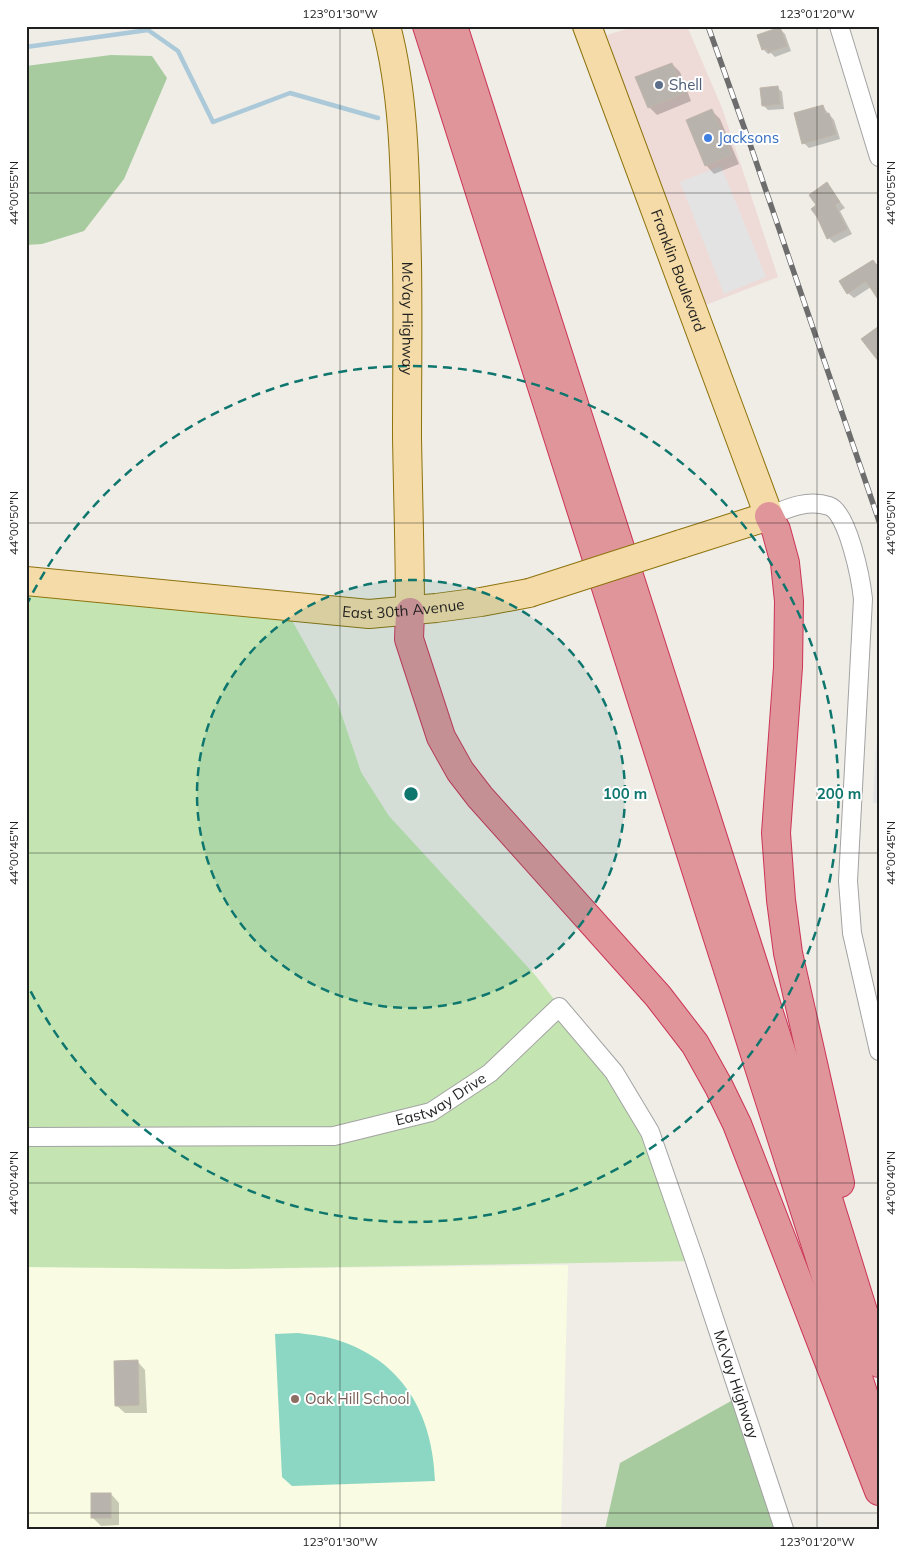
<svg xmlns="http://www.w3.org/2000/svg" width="905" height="1555" viewBox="0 0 905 1555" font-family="Mulish,sans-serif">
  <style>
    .commercial { fill: #eedbd7 }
    .education { fill: #f9fce2 }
    .grass { fill: #c4e5b1 }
    .forest { fill: #a7cb9f }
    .pitch { fill: #8bd7c3 }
    .parking { fill: #e3e3e3 }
    .shadow { fill: #0003 }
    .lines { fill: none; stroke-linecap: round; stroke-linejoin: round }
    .stream { stroke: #abc9d9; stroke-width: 4.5 }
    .building { fill: #b8b3ac; stroke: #c0b6aa }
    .street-casing { stroke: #a3a3a3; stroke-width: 20 }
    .primary-casing { stroke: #8e720d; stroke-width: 30 }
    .highway-casing { stroke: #cc3557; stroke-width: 30 }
    .street { stroke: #fff; stroke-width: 18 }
    .primary { stroke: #f4dba7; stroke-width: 28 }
    .highway { stroke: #df959a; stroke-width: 28 }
    .rail-casing { stroke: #6d6d6d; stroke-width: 5.5 }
    .rail { stroke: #fff; stroke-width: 4; stroke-dasharray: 11; stroke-linecap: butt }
    .primary-bridge-casing { stroke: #8e720d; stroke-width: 30; stroke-linecap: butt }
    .primary-bridge { stroke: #f4dba7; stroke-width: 28 }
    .ticks { fill: none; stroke: #1f1f1f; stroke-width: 1; stroke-opacity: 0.45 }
    .ring { fill: none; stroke: #0f766e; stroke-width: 2.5; stroke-dasharray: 9 6 }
    .service-dot { fill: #5c6f8a; stroke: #fff; stroke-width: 2 }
    .shop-dot { fill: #3f7fe0; stroke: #fff; stroke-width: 2 }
    .education-dot { fill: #8d6e63; stroke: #fff; stroke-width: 2 }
    .labels { text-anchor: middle; stroke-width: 4; stroke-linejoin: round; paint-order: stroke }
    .service-label { font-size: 15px; fill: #4e5e75; stroke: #fff; text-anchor: start }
    .shop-label { font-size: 15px; fill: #366cbe; stroke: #fff; text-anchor: start }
    .street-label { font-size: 15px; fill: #1f1f1f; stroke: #fff }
    .education-label { font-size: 15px; fill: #785e54; stroke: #fff; text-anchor: start }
    .centre { fill: #0f766e; stroke: #fff; stroke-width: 2.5 }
    .ring-label { font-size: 15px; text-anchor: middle; font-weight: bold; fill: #0f766e; stroke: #fff; stroke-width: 4; stroke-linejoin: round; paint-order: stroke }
    .neatline { fill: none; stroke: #1f1f1f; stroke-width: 2 }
    .ticks-label { font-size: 12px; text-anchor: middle; fill: #1f1f1f }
  </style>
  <rect width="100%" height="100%" fill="#efede6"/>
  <!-- commercial -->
  <polygon class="commercial" points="636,26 687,26 722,108 778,277 703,306 669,219 607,35"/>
  <!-- education -->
  <polygon class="education" points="568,1265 561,1529 26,1529 26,1267 232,1269"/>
  <!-- grass -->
  <polygon class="grass" points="26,581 284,606 337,701 361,772 389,816 536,976 630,1098 695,1261 232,1269 26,1267"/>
  <!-- forest -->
  <g class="forest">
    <polygon points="111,55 152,56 167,78 124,179 84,231 42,244 26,245 26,66"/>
    <polygon points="740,1396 784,1529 605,1529 620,1463"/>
  </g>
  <!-- pitch -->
  <path class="pitch" d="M298 1333C312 1335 327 1336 340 1341 404 1362 433 1416 435 1481L292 1486 282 1477 275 1334Z"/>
  <!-- parking -->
  <g class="parking">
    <polygon points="721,166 766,277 724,294 680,182"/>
    <polygon points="877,734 879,734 879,803 873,803"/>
  </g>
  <!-- shadow -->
  <g class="shadow">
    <polygon points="780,29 785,34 791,51 775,57 771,53 768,54 763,49"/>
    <polygon points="672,64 680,72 691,101 657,115 649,107"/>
    <polygon points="777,87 782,92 784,109 768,110 763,105"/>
    <polygon points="822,106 834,120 840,139 809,148 804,143"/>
    <polygon points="712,111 720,119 739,164 714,174 706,165"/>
    <polygon points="826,184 845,208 840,211 852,234 834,243 829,238 818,205"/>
    <polygon points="873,262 879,267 879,297 871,287 854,298 848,293"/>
    <polygon points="137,1361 145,1370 147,1413 125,1413 116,1405"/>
    <polygon points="111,1494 119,1503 119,1525 101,1526 92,1517"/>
  </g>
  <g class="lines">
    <!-- stream -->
    <polyline class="stream" points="26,47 148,30 178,51 213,122 290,93 378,118"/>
  </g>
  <!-- building -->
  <g class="building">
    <polygon points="780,27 787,46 768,52 767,48 762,50 757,35"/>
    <polygon points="672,63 684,93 648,108 635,77"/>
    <polygon points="778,86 780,104 762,106 760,88"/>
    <polygon points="823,105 826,114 829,113 836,134 802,144 794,113"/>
    <polygon points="712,109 732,155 705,166 686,120"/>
    <polygon points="827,182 840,202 835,205 847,229 827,239 817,217 811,209 816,205 809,195"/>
    <polygon points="873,260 879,268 879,301 866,281 847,294 839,281"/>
    <polygon points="879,326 879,362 861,339"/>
    <polygon points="138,1360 139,1405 115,1406 114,1361"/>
    <rect x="91" y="1493" width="20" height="25"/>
  </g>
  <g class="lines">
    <defs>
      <g id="street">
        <polyline points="839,26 879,157"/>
        <path d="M769 516C788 508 808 499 829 506 848 512 861 580 863 599L848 881 852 933 879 1051"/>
        <path id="s1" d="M26 1137 334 1136 431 1112 490 1073 559 1007 614 1072 650 1132 695 1261 784 1529"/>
      </g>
      <g id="primary">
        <path id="s2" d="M386 26C406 101 405 186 407 263 408 321 407 379 407 437 408 496 410 554 410 612"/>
        <path id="s3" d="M587 26 769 516 681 544"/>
        <path id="s4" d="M26 581 369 614 436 608 481 602 529 593"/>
      </g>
      <g id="highway">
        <polyline points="427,26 879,1443"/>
        <polyline points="453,26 816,1160 879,1363"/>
        <polyline points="769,516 776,530 785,563 789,601 788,667 776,833 781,900 788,953 840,1183"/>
        <polyline points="410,612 409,639 441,737 460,771 480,797 658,996 695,1044 719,1087 737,1124 879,1491"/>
      </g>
    </defs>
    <!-- street casing -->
    <use href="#street" class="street-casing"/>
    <!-- primary casing -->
    <use href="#primary" class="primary-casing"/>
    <!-- highway casing -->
    <use href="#highway" class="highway-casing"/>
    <!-- street -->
    <use href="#street" class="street"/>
    <!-- primary -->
    <use href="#primary" class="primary"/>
    <!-- highway -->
    <use href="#highway" class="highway"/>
    <defs>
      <polyline id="rail" points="708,26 750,144 879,521"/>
    </defs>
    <!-- rail casing -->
    <use href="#rail" class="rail-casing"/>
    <!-- rail -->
    <use href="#rail" class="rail"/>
    <defs>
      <polyline id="primary-bridge" points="529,593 681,544"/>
    </defs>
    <!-- primary-bridge casing -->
    <use href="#primary-bridge" class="primary-bridge-casing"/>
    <!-- primary-bridge -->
    <use href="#primary-bridge" class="primary-bridge"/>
  </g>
  <!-- ticks -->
  <path class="ticks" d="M340 26V1529M817 26V1529M26 193H879M26 523H879M26 853H879M26 1183H879M26 1513H879"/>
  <!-- distance rings -->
  <circle cx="411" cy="794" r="214" fill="#0f766e" fill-opacity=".12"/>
  <g class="ring">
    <circle cx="411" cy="794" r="214"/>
    <path d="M26 606A428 428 0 1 1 26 982"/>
  </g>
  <!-- markers -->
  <circle class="service-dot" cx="659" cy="85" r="5"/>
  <circle class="shop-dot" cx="708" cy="138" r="5"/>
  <circle class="education-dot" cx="295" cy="1399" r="5"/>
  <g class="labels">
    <!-- service labels -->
    <g class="service-label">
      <text x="669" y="90">Shell</text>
    </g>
    <!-- shop labels -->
    <g class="shop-label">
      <text x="718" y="143">Jacksons</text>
    </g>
    <!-- street labels -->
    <g class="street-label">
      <text dy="5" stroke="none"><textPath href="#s3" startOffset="261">Franklin Boulevard</textPath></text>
      <text dy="5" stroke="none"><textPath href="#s2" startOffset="294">McVay Highway</textPath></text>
      <text dy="5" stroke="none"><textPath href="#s4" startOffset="379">East 30th Avenue</textPath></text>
      <text dy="5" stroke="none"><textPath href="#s1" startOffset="422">Eastway Drive</textPath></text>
      <text dy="5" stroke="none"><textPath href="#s1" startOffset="996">McVay Highway</textPath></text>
    </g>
    <!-- education labels -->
    <g class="education-label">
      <text x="305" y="1404">Oak Hill School</text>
    </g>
  </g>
  <circle cx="411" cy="794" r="8" class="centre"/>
  <g class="ring-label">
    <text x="625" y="799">100 m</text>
    <text x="839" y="799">200 m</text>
  </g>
  <!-- border -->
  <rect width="905" height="1555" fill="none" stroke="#ffffff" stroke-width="55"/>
  <rect x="28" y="28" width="850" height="1500" class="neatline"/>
  <g class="ticks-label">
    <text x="340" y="18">123°01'30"W</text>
    <text x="817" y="18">123°01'20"W</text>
    <text transform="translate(14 193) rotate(-90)" y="4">44°00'55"N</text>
    <text transform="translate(891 193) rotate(-90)" y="4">44°00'55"N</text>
    <text transform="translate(14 523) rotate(-90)" y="4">44°00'50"N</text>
    <text transform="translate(891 523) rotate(-90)" y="4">44°00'50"N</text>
    <text transform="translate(14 853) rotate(-90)" y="4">44°00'45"N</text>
    <text transform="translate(891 853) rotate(-90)" y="4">44°00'45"N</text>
    <text transform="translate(14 1183) rotate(-90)" y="4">44°00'40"N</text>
    <text transform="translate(891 1183) rotate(-90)" y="4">44°00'40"N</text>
    <text x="340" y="1546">123°01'30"W</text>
    <text x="817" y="1546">123°01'20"W</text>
  </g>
</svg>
